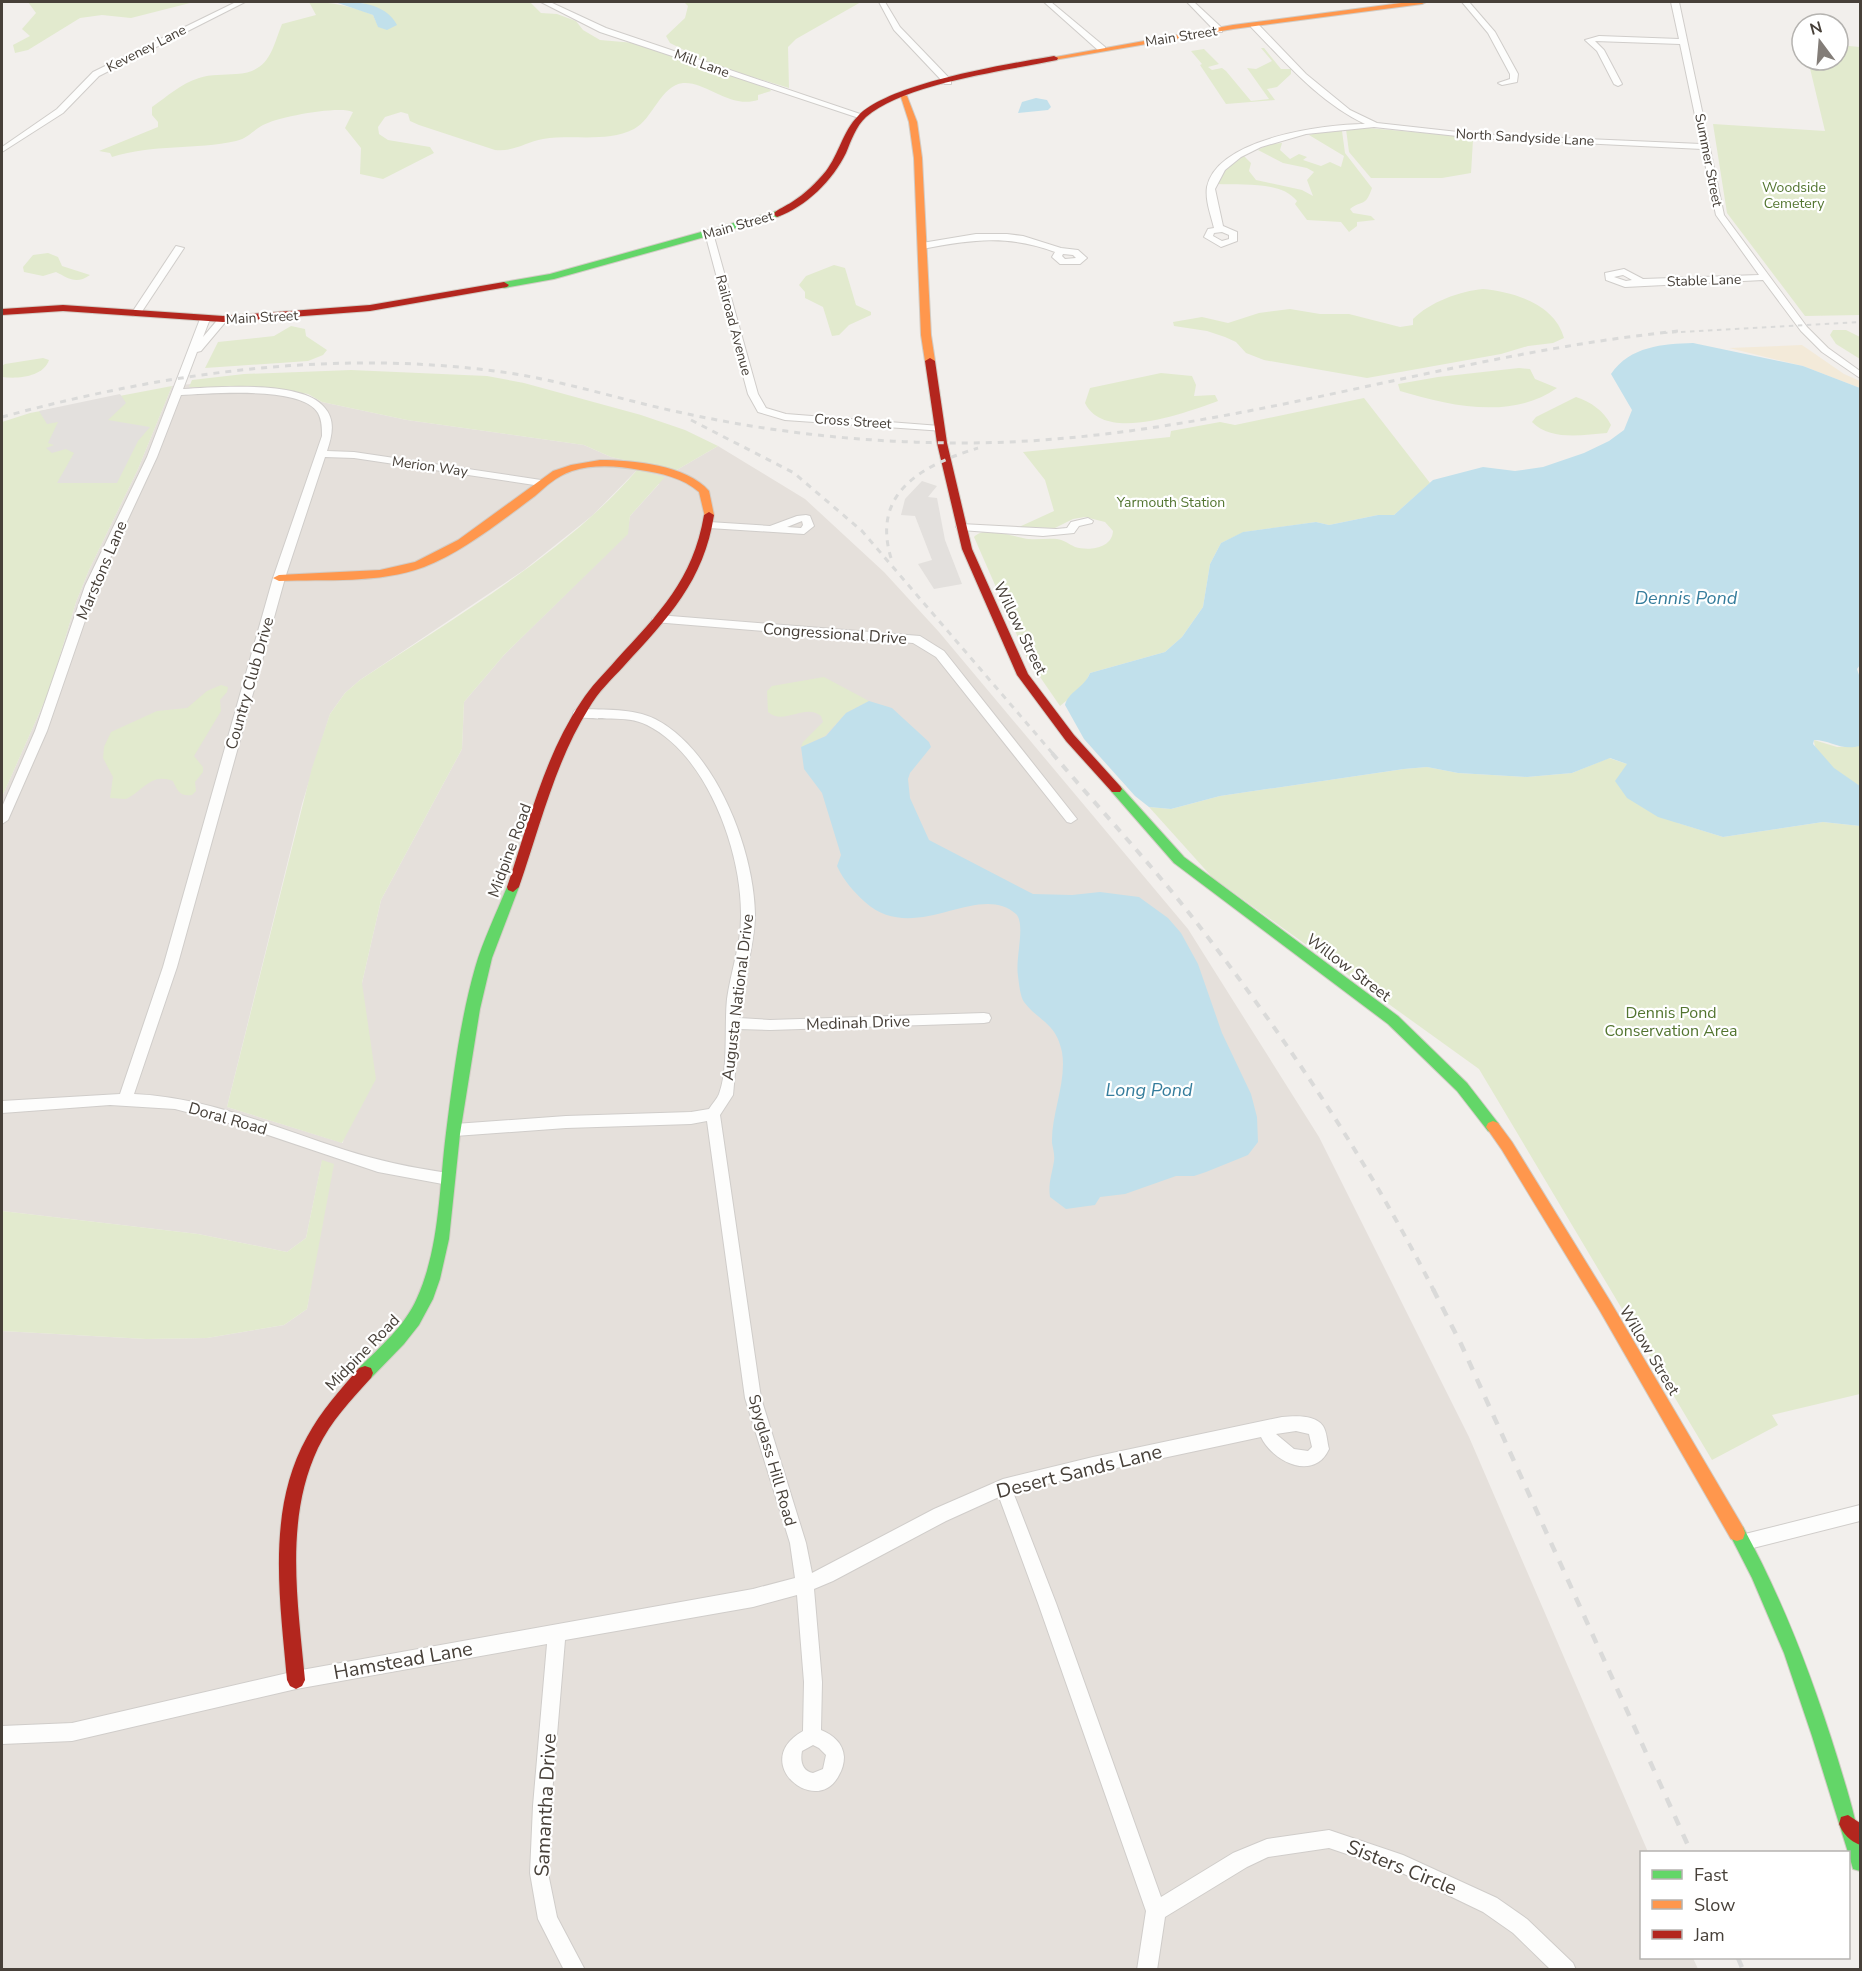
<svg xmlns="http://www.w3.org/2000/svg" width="1862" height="1971" viewBox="0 0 1862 1971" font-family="'Nunito Sans',sans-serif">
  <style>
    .residential { fill: #e5e0db; fill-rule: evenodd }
    .green { fill: #e2eace }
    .sand { fill: #f3ead9 }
    .parking { fill: #e3e0dd }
    .water { fill: #c1e0eb }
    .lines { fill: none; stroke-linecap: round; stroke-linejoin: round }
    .street-casing { stroke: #d0cdca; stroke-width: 2 }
    .fast-casing { stroke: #d2ccc5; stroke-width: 2 }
    .slow-casing { stroke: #d2ccc5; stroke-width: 2 }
    .jam-casing { stroke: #d2ccc5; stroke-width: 2 }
    .street { fill: #fdfdfc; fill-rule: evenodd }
    .fast { fill: #63d668; fill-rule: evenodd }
    .slow { fill: #ff974d; fill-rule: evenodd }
    .jam { fill: #b3261e; fill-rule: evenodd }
    .rail-far3 { stroke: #dadad9; stroke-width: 2; stroke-dasharray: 4.5 4.5; stroke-linecap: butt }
    .rail-far2 { stroke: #dadad9; stroke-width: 3; stroke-dasharray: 6 6; stroke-linecap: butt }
    .rail-far1 { stroke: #dadad9; stroke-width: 4; stroke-dasharray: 8 8; stroke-linecap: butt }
    .rail { stroke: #dadad9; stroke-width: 4.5; stroke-dasharray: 10 10; stroke-linecap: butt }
    .labels { text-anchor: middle; stroke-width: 4.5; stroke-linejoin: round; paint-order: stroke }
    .far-street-label { font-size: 14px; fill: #474039; stroke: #fff }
    .far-park-label { font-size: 14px; fill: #537530; stroke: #fff }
    .street-label { font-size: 16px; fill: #474039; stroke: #fff }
    .park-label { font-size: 16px; fill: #537530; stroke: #fff }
    .water-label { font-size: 18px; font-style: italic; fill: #357d9c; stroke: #fff }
    .near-street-label { font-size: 20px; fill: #474039; stroke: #fff }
  </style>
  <rect width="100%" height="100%" fill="#f2efec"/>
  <!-- residential -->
  <path class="residential" d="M191 384 189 387H247L301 392 322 402 407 420 584 445 611 457 675 471 718 446 805 499 884 572 939 632 1188 929 1319 1137 1469 1437 1648 1852H1642V1958H1693L1698 1969H2V1331L146 1339 207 1338 284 1325 307 1309 314 1266 322 1161 306 1238 287 1252 198 1234 2 1211V797L50 689 76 602 89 570 138 469 172 386ZM637 470 659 484 630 516 627 534 504 655 464 702 462 749 381 900 362 983 343 1143 227 1107 302 804 330 714 345 693 360 680 524 570 593 515Z"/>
  <!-- green -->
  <g class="green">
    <polygon points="28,2 194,2 131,18 102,15 80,18 28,50 15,53 13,45 30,36 22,29 36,13"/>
    <path d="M309 2C333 2 351 6 373 15L378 26 384 12 360 2H530L541 13 557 14 576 21 583 30 600 40 635 43 767 86 771 91 758 95V100C730 109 706 81 683 83 661 85 653 119 634 129 606 143 574 134 543 139 526 142 514 152 495 150L419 125 410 121 408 114 401 112 385 117 378 127 379 134 388 140 430 147 434 153 383 179 360 174 361 148 345 128 353 112C340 105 277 117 263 125 253 130 249 138 236 141 196 150 153 144 112 157L110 153 99 151 158 127V122L152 115V107C168 96 180 84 199 78 211 74 224 75 236 74 270 72 272 49 282 24L316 15Z"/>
    <polygon points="684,2 861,2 796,39 788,47 789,88 716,66 670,43 666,36 685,18 688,6"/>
    <polygon points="1838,45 1860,47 1860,315 1805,316 1727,213 1713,124 1825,131 1808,60 1838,60"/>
    <polygon points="1261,48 1264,48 1281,69 1291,69 1291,74 1277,87 1267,89 1275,100 1226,104 1200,65 1202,64 1191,51 1204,49 1219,64 1208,67 1212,70 1222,68 1226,71 1251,101 1269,99 1247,68 1256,69 1272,61"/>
    <polygon points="1368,128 1470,137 1473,140 1471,173 1442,178 1371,178 1349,152 1346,129"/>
    <path d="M1336 129 1342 131 1345 153 1372 188C1365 208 1363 199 1350 209L1353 213 1371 216 1375 220 1357 222V226L1349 232 1341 222 1307 220 1295 204 1297 201C1280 180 1242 186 1217 184L1225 168 1244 156 1251 163 1249 171 1256 180 1302 190 1313 196 1307 180 1314 172 1307 168 1283 163 1258 150 1269 144 1282 143 1280 150 1290 159 1299 154 1307 157 1303 160 1321 166 1330 162 1341 167 1344 156 1309 135Z"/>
    <path d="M48 253 58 257 62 266 90 275C76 285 68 278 56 272L43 276 24 272 23 267 33 255Z"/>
    <polygon points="834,265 845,268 856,305 871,312 871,315 849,325 839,335 832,336 823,307 805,298 805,292 799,285 806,276"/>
    <path d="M1483 289C1514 292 1555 304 1564 338L1553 343 1528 346 1501 354 1367 378 1264 360 1246 353 1236 342 1225 337 1207 331 1174 326 1173 322 1202 317 1228 323 1259 313 1290 309 1320 314H1349L1400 327 1413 325V319C1430 302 1460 291 1483 289Z"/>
    <polygon points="291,326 305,329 306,336 327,350 323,355 308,361 205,368 218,342 274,336"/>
    <polygon points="1833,330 1846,330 1860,337 1860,359 1836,344 1830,335"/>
    <path d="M43 358 49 360C43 377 18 379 2 377V366L5 364Z"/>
    <path d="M1519 368 1530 369 1535 379 1557 388C1512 420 1450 406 1400 391L1398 384 1438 377Z"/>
    <polygon points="351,370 487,376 524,383 641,415 685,430 718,446 675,471 611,457 584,445 407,420 322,402 308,394 280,389 189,387 192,380 244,374"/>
    <path d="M1161 373 1192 376 1196 385 1194 396 1215 395 1218 401C1187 412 1105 444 1085 403L1090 388Z"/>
    <polygon points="172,386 138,469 89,570 76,602 50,689 2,797 2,422 30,413"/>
    <path d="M1576 397C1591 402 1604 411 1611 425L1607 433C1582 435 1551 441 1532 422L1536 417Z"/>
    <path d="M1364 398 1430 483 1394 515H1378L1329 525 1316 522 1244 532 1221 543 1210 564 1203 607 1182 637 1165 652 1090 673 1083 687 1060 706 1027 658 974 537C986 524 1014 538 1029 539 1038 540 1048 538 1057 539 1064 540 1069 544 1075 547 1088 551 1112 549 1113 531L1105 522 1085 517 1073 519 1055 528 1019 527 1054 511 1045 480 1023 452 1170 437 1171 431 1220 422 1235 425Z"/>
    <path d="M637 470 665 477 630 516 628 534 504 655 464 702 462 749 381 900 362 983 376 1079 342 1143 227 1107 312 768 330 714 345 693 360 680C452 619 566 553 637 470Z"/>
    <path d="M824 677 869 701 846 713 825 736 801 747 803 742 823 722 821 716C805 703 784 726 768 712L767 691 772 686Z"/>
    <path d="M221 685 228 687 227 692 220 700 221 711 194 756 203 767V772L195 782 196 791 192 795C180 797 177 790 173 781 151 772 143 791 126 799L110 798 113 777 103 758 104 747 111 732 157 711 187 708 207 691Z"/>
    <path d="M1814 740 1837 747 1860 746V786C1846 778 1814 759 1814 740Z"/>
    <polygon points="1609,758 1627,764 1678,823 1723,837 1823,822 1860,826 1860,1394 1772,1415 1778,1425 1712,1460 1479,1069 1212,877 1149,807 1171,809 1220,796 1404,769 1427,767 1458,773 1527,777 1572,773"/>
    <polygon points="322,1160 334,1164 307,1309 284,1325 207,1338 146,1339 2,1331 2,1211 198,1234 287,1252 306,1238"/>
  </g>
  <!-- sand -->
  <polygon class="sand" points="1802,345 1844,374 1860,381 1860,388 1803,366 1729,348"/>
  <!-- parking -->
  <g class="parking">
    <polygon points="120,394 126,403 108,420 150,427 138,441 117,483 57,483 74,453 66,449 52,453 46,448 54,445 48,443 58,422 47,424 39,411"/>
    <polygon points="922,481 937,486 928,497 937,498 945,540 962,584 934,589 918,564 932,560 915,516 901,515 905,499"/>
  </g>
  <!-- water -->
  <g class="water">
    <path d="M335 2C356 1 386 3 397 25L387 30 378 27 373 15Z"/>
    <polygon points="1036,98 1047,100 1051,107 1048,110 1018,113 1022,102"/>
    <path d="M1693 343 1803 366 1860 388V665L1857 669 1860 678V746C1840 751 1831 740 1814 740L1813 744 1834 768 1860 786V826L1823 822 1723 837 1658 817 1627 798 1615 781 1627 764 1610 758 1572 773 1527 777 1458 773 1427 767 1404 769 1220 796 1171 809 1149 807 1135 796 1084 739 1065 705C1068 692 1084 688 1090 673L1165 652 1182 637 1203 607 1210 564 1221 543 1243 532 1316 522 1329 525 1378 515H1394L1433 480 1483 467 1515 471 1543 467 1584 453 1609 441 1624 430 1632 410 1611 374C1630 346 1663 344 1693 343Z"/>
    <path d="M869 701 892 708 929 742 931 747 910 773 908 779 910 798 929 840 1033 894 1072 895 1100 892 1139 897 1168 918 1181 933 1198 964 1222 1033 1251 1094 1257 1117 1258 1142 1248 1155 1206 1172 1194 1176H1176L1125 1194 1100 1197 1095 1205 1066 1209 1050 1197C1048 1183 1052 1174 1054 1161 1055 1155 1053 1149 1052 1143 1051 1114 1067 1082 1062 1052 1056 1022 1038 1021 1024 1002 1020 996 1019 983 1018 976 1015 958 1026 924 1016 914 978 880 915 947 865 902 853 891 844 881 837 866L841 855 822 793 804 769 801 747 826 736 846 713Z"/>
  </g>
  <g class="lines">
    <defs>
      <g id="street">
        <polygon points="236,2 245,2 99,76 63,113 2,152 2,147 57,109 93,72"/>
        <polygon points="541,2 550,2 606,28 866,116 859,118 600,32"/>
        <polygon points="879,2 885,2 900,27 951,80 951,84 945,84 894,30"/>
        <polygon points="1044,2 1051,2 1105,47 1105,51 1099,51"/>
        <polygon points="1187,2 1194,2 1222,28 1222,32 1216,32"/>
        <polygon points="1462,2 1469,2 1495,32 1518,74 1517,82 1502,85 1498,83 1510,79 1510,74 1488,33"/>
        <path d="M1671 2H1679L1724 215 1807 327 1828 348 1860 371V378L1822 352 1801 331 1763 280 1625 287 1606 280 1605 273 1624 269 1643 279 1759 275 1716 215 1702 149 1476 138 1374 127 1306 134 1261 147 1241 157 1225 170 1215 189 1223 226 1237 232V241L1221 247 1204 237 1208 229 1214 228C1211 215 1205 201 1207 187 1217 138 1325 124 1365 124 1319 102 1286 63 1251 27V23H1257L1306 74 1350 110 1377 123 1476 134 1701 144 1680 44 1595 41 1604 50 1622 84 1618 86 1614 84 1597 51 1585 40 1599 36 1679 39ZM1222 232 1229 235V239L1222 241 1213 236 1214 233ZM1623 275 1632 280 1626 281 1614 277Z"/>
        <polygon points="709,230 713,233 758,394 766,408 786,414 940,426 944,427 944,431 785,420 758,412 748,394 705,233"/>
        <path d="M976 234H1007L1023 236 1061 248 1078 250 1087 258 1080 264H1060L1052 257 1055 252C1007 234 971 240 922 249L918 246 922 243ZM1063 254 1073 255 1076 258 1065 259 1062 256Z"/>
        <polygon points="176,246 184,248 139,316 133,316 131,314"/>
        <path d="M205 316 210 319 203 337 220 317 228 319 201 351 197 352 183 389C216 387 302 380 324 407 336 420 332 436 327 451L354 452 541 480 546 483 541 486 354 458 325 457 285 578 177 967 134 1094C208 1097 275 1128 345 1150 379 1161 413 1168 448 1173L453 1175 455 1179 453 1183 448 1185 378 1172 244 1127 175 1109 110 1105 2 1113V1101L120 1094 163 967 273 578 322 436C322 428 322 420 318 413 302 385 209 394 181 395L157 457 97 586 47 731 8 820 2 824V807L35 731 85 586 147 457 200 319Z"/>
        <path d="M806 515 810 516 814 526 804 534 709 528 704 525 709 522 770 526 797 516ZM802 521 803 525 801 528 787 527Z"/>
        <polygon points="1088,518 1093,521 1092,523 1079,526 1074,533 1043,536 961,530 956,527 961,524 1056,529 1067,528 1071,522"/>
        <polygon points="658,615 920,636 944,651 1077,819 1071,823 1067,822 936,657 913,643 654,622 652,619"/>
        <path d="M579 709C604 710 633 708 655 719 716 750 754 850 755 914 755 949 741 983 739 1018L770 1020 984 1013 989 1014 991 1018 989 1022 984 1023 770 1030 739 1029 733 1095 720 1115 761 1398 806 1543 812 1573 934 1509 1003 1479 1093 1457 1282 1417C1294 1416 1315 1414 1323 1426 1327 1432 1327 1442 1329 1449 1314 1482 1273 1462 1261 1437L1093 1473 1013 1492 1056 1603 1161 1897 1233 1853 1267 1839 1329 1830 1403 1855 1497 1898 1527 1919 1573 1963 1576 1970H1551L1513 1933 1483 1912 1400 1872 1329 1848 1268 1857 1247 1867 1165 1917 1157 1970H1137L1146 1911 1038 1603 999 1497 946 1521 833 1581 814 1589 822 1682 821 1730C833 1735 843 1743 844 1757 844 1763 842 1770 839 1775 817 1819 748 1762 803 1731L804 1682 797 1595 753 1607 565 1640 551 1806 548 1873 557 1917 585 1970H564L538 1919 530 1873 533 1806 547 1644 296 1689 72 1741 2 1744V1726L72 1723 296 1671 753 1589 795 1578 790 1543 745 1398 707 1121 691 1124 566 1128 455 1136 450 1134 448 1130 450 1126 455 1124 566 1116 691 1112 709 1109C712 1104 717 1099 719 1094 729 1067 724 1028 727 999 731 970 742 942 741 913 741 850 707 755 647 725 625 714 598 722 575 716L573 713 575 710ZM1296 1431 1309 1434 1312 1447 1308 1451 1294 1449 1276 1434ZM813 1745 819 1748 826 1755 823 1769 813 1773C802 1771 800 1761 802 1751Z"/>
        <polygon points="1860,1505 1860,1521 1745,1550 1739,1548 1737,1542 1739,1536 1745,1534"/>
      </g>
      <g id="fast">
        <polygon points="777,211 781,214 780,216 554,279 504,288 499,285 504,282 550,274"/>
        <polygon points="1116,785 1120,786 1184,857 1398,1016 1467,1083 1498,1123 1500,1127 1498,1131 1493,1133 1488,1131 1457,1091 1388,1024 1174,863 1112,792 1110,789 1112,786"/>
        <path d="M513 882 519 887 492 958 480 1009 460 1134 449 1239 440 1279 433 1299 419 1325 404 1344 371 1378 365 1380 359 1378 357 1373 359 1368C380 1347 405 1326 417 1298 440 1247 439 1188 446 1133 453 1078 460 1021 475 968 483 940 496 914 507 887Z"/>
        <path d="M1737 1525 1743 1527C1784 1602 1813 1679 1838 1760 1849 1797 1862 1833 1860 1871L1853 1869 1851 1862 1812 1736 1784 1653 1752 1578 1729 1533 1731 1527Z"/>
      </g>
      <g id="slow">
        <polygon points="1409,2 1426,2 1422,4 1233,29 1054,60 1050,58 1233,25"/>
        <polygon points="900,94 907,96 917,122 922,158 931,335 935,361 930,364 925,361 921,335 914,158 909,122"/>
        <path d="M600 460C632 460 687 465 709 491L714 515 713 517H705L699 492C683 478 661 473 640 470 618 466 594 464 572 471 555 477 548 485 535 496 503 520 461 553 424 567 378 584 327 579 279 581L273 578 279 575 380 570 415 562 458 540 553 471 571 465Z"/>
        <polygon points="1493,1121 1498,1123 1512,1142 1610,1301 1743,1527 1745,1533 1743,1539 1737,1541 1731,1539 1600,1311 1502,1150 1486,1127 1488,1123"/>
      </g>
      <g id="jam">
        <path d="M1054 56 1058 58 1057 60C1005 71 905 83 866 117 856 126 851 141 846 153 833 180 806 207 777 217L773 214C778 209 786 206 792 202 805 194 816 183 826 171 839 154 843 131 858 116 889 83 1008 64 1054 56Z"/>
        <polygon points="504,282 509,285 507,287 370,311 223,322 63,311 2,315 2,309 63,305 223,316 370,305"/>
        <polygon points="930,358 935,361 947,443 972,549 1028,674 1074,735 1120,786 1122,789 1120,792 1112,792 1066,741 1017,675 962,549 937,443 925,361"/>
        <path d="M709 512 714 515C704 581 668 618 624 666 612 679 598 692 589 708 555 762 540 827 519 887L513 892 508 890 507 887C528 825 544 757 581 702 591 686 604 674 616 660 659 613 693 580 704 515Z"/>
        <path d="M365 1366 371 1368 373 1373 371 1378C351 1400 331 1421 318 1448 284 1520 298 1604 305 1680L302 1686 296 1689 290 1686 287 1680C280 1600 266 1510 307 1437 321 1411 340 1390 359 1368Z"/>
        <path d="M1848 1815 1860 1823V1845C1850 1841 1843 1834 1839 1824L1841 1817Z"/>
      </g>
    </defs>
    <!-- street casing -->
    <use href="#street" class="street-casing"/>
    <!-- fast casing -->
    <use href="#fast" class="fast-casing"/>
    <!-- slow casing -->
    <use href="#slow" class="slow-casing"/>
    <!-- jam casing -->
    <use href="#jam" class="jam-casing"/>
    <!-- street -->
    <use href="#street" class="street"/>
    <!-- fast -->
    <use href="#fast" class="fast"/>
    <!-- slow -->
    <use href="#slow" class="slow"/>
    <!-- jam -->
    <use href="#jam" class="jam"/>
    <!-- rail-far3 -->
    <polyline class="rail-far3" points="1663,333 1860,322"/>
    <!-- rail-far2 -->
    <g class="rail-far2">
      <path d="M2 417C167 372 338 348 509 373 568 382 625 401 683 413 775 433 869 443 963 443 1207 443 1438 355 1679 331"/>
      <polyline points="691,420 794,473 862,531 1054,755"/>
      <path d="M891 558C871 492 923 465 978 448"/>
    </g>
    <!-- rail-far1 -->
    <path class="rail-far1" d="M1052 753C1101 811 1154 867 1200 927 1288 1041 1369 1163 1434 1291"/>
    <!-- rail -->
    <g class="rail">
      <polyline points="1433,1289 1461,1344 1691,1852"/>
      <polyline points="1738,1958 1743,1970"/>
    </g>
  </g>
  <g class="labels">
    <!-- far-street labels -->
    <g class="far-street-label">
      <text transform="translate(1181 36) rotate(-9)" y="5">Main Street</text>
      <text transform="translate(146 48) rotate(-27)" y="5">Keveney Lane</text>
      <text transform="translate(702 63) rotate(20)" y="5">Mill Lane</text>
      <text transform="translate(1525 137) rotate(3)" y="5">North Sandyside Lane</text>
      <text transform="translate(1709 160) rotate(79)" y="5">Summer Street</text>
      <text transform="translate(738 225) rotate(-16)" y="5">Main Street</text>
      <text transform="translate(1704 280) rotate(-2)" y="5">Stable Lane</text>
      <text transform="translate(262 317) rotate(-3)" y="5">Main Street</text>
      <text transform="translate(734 325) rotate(75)" y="5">Railroad Avenue</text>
      <text transform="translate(853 421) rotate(4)" y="5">Cross Street</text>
      <text transform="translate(430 466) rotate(8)" y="5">Merion Way</text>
    </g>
    <!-- far-park labels -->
    <g class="far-park-label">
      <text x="1794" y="192">Woodside<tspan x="1794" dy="16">Cemetery</tspan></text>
      <text x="1171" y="507">Yarmouth Station</text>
    </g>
    <!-- street labels -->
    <g class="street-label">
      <text transform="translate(101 570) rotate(-67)" y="6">Marstons Lane</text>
      <text transform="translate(1021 628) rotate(64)" y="6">Willow Street</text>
      <text transform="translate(835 633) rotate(4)" y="6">Congressional Drive</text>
      <text transform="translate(249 683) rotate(-74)" y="6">Country Club Drive</text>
      <text transform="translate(509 850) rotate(-70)" y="6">Midpine Road</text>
      <text transform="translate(1349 967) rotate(37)" y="6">Willow Street</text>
      <text transform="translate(737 997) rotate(-83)" y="6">Augusta National Drive</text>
      <text transform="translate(858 1022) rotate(-2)" y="6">Medinah Drive</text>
      <text transform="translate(228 1118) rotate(16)" y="6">Doral Road</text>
      <text transform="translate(1650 1350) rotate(59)" y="6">Willow Street</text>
      <text transform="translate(362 1352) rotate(-46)" y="6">Midpine Road</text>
      <text transform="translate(773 1460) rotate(74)" y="6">Spyglass Hill Road</text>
    </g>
    <!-- park labels -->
    <g class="park-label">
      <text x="1671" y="1018">Dennis Pond<tspan x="1671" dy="18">Conservation Area</tspan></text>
    </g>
    <!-- water labels -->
    <g class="water-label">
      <text x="1686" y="604">Dennis Pond</text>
      <text x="1149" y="1096">Long Pond</text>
    </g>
    <!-- near-street labels -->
    <g class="near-street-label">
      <text transform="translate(1079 1471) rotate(-14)" y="7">Desert Sands Lane</text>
      <text transform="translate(403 1660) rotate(-10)" y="7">Hamstead Lane</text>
      <text transform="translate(545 1805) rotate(-87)" y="7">Samantha Drive</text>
      <text transform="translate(1402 1867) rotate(22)" y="7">Sisters Circle</text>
    </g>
  </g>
  <!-- border -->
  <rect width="1862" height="1971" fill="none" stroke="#474039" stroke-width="6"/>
  <!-- legend -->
  <rect x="1640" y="1851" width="210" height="108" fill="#ffffff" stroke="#b5b3b0" stroke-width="1.5"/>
  <rect x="1652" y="1870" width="30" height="9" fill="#63d668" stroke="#b5b3b0" stroke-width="1.5"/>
  <text x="1694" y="1881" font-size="18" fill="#474039">Fast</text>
  <rect x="1652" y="1900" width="30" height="9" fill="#ff974d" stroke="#b5b3b0" stroke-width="1.5"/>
  <text x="1694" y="1911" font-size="18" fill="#474039">Slow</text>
  <rect x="1652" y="1930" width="30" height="9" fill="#b3261e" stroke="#b5b3b0" stroke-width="1.5"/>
  <text x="1694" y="1941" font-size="18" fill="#474039">Jam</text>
  <!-- north arrow -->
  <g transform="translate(1820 42) rotate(344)"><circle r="28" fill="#ffffff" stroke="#b5b3b0" stroke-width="1.5"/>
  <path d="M0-4.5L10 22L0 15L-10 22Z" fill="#837d78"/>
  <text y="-9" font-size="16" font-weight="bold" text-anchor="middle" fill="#474039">N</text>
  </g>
</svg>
